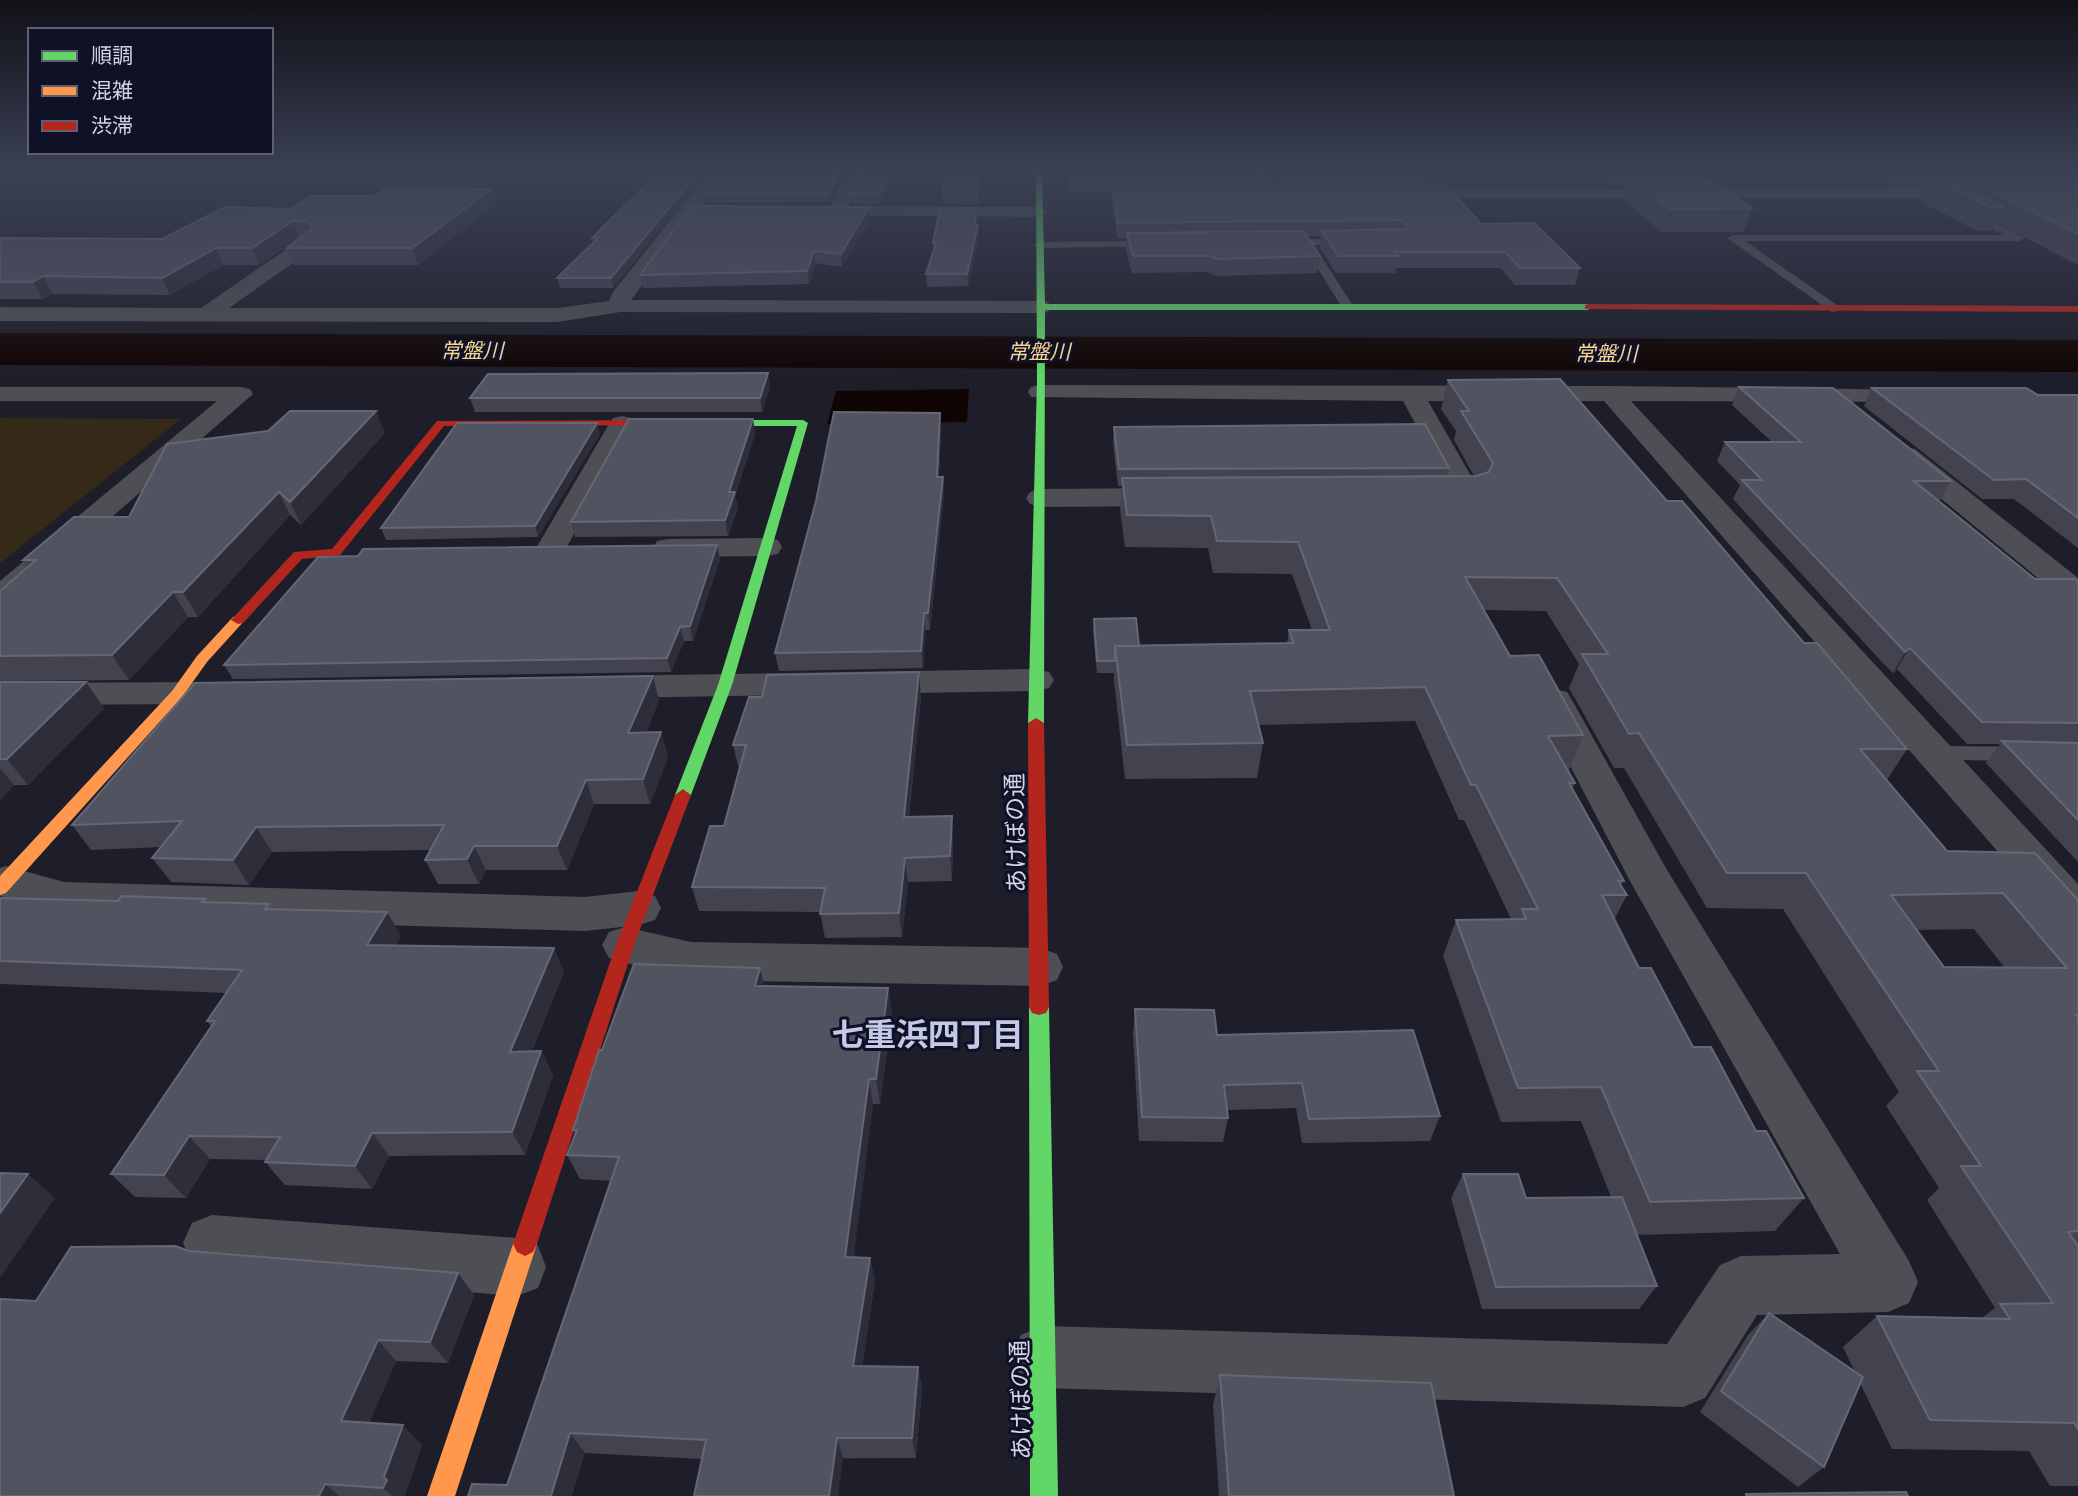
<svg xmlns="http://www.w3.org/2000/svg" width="2078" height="1496" viewBox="0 0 2078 1496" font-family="Jost,'Noto Sans JP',sans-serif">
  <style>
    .green { fill: #352a17 }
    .water { fill: #110504 }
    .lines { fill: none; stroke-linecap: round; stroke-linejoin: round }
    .river { fill: #110504; fill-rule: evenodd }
    .lane { fill: #4e4f54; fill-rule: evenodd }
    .street { fill: #4e4f54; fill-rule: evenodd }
    .fast { fill: #63d668; fill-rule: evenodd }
    .slow { fill: #ff974d; fill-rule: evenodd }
    .jam { fill: #b3261e; fill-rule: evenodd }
    .wall { fill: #434350; fill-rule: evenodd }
    .shaded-wall { fill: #2e2e3a }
    .building { fill: #525360; stroke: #666775; stroke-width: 2; fill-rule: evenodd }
    .labels { text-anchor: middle; stroke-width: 6; stroke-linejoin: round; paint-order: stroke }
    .far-water-label { font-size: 21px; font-style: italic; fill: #f7d492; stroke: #0f1126 }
    .street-label { font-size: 24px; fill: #d2d5e4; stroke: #0f1126 }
    .near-neighbourhood-label { font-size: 32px; font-weight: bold; fill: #c5c9e8; stroke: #0f1126 }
  </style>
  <rect width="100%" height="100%" fill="#1e1e2a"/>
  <!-- green -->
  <polygon class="green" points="0,418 181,419 0,563"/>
  <!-- water -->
  <polygon class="water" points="969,389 967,422 827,424 836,391"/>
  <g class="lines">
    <!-- river -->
    <polygon class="river" points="0,333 2078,340 2078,372 0,365"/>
    <!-- lane -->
    <g class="lane">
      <polygon points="1966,208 2025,238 2019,241 1745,241 1837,305 1837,311 1832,312 1727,238 1733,235 2004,235 1962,213 1962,209"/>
      <polygon points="1280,239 1355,239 1357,241 1351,244 1314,245 1353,306 1351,309 1343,309 1303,245 1276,244 1274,242"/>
      <polygon points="1155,241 1159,242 1159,246 1039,248 1033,245 1039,242"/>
      <polygon points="1934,746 2078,747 2078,763 1926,759 1923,754 1926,749"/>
    </g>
    <!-- street -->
    <g class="street">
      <polygon points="711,169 728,169 631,300 1040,301 1048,302 1051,307 1048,312 1040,313 620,312 557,322 0,321 0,307 201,308 300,240 314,240 317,244 314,248 229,308 557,308 609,301 613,292"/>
      <polygon points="848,169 864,169 848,206 1039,207 1048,212 1039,217 811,215 808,211 811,207 831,206"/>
      <polygon points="1254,169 1270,169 1281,189 1316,189 1325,194 1316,199 1269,198"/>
      <polygon points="2078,188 2078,198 1401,199 1392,194 1401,189"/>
      <path d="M1040 385 1610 386 1931 390 1934 395 1931 400 1922 402 1631 401 2078 884V930L2062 925 1604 401H1428L1482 495 1478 501C1462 505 1444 505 1428 501L1424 495 1428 489 1449 486 1403 401 1031 397 1028 392 1031 387Z"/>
      <polygon points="0,387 241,387 250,389 253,394 12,604 0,607 0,581 217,401 0,401"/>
      <polygon points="622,416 631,418 635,424 565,550 561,557 550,559 539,557 535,550 609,424 613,418"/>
      <polygon points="1905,447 1915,449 2078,578 2078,604 2066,601 1895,461 1891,455 1895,449"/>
      <polygon points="1174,488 1184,491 1188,497 1184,503 1174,506 1040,507 1030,504 1026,498 1030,492 1040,489"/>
      <polygon points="767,538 778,540 782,547 778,554 767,556 668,557 657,555 653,548 657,541 668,539"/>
      <polygon points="1036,669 1049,672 1054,680 1049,688 1036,691 605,698 592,695 587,687 592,679 605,676"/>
      <polygon points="208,682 221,685 226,693 221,701 208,704 0,705 0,683"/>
      <polygon points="1554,689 1567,692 1572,700 1667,870 1909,1261 1918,1282 1909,1303 1888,1312 1757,1315 1705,1398 1683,1407 1043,1388 1021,1379 1012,1357 1021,1335 1043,1326 1667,1344 1720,1265 1741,1256 1840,1254 1630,881 1536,700 1541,692"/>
      <polygon points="6,866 64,882 585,897 639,891 655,896 661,908 655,920 639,925 585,931 64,916 0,896 0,868"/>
      <polygon points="625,927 691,942 1040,948 1057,954 1063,967 1057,980 1040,986 691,980 609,958 602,945 609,932"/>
      <polygon points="212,1215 517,1238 538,1246 546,1267 538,1288 517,1296 212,1271 192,1263 183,1243 192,1223"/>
    </g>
    <!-- fast -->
    <g class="fast">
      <polygon points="1036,169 1042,169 1045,304 1588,304 1592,307 1588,310 1045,310 1044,723 1036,728 1028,723 1037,380"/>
      <polygon points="803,420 808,423 732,685 691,795 689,799 677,799 675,795 718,685 797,426 701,426 696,423 701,420"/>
      <polygon points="1039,999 1046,1001 1049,1007 1058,1496 1030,1496 1029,1007 1032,1001"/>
    </g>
    <!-- slow -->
    <g class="slow">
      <polygon points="238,616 245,620 207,662 182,697 6,893 0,895 0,876 172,691 197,656 233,617"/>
      <polygon points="525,1232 533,1236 537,1244 455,1496 427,1496 513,1244 517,1236"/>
    </g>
    <!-- jam -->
    <g class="jam">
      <polygon points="1588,304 2078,306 2078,312 1585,309 1585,305"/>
      <polygon points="701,420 706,423 705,425 444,426 340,555 302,559 243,623 238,624 231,620 294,552 332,549 437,421"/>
      <polygon points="1036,718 1044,723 1049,1007 1046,1013 1039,1015 1032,1013 1029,1007 1028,723"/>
      <polygon points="683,789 691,795 634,945 537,1244 533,1252 525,1256 517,1252 513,1244 616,945 675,795"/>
    </g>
  </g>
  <!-- wall -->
  <g class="wall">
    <polygon points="659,169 709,169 613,288 560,288 557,278 593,243 592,238 650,182 649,178"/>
    <polygon points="845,169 829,202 706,202 705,194"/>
    <polygon points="899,169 879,204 852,203 851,195"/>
    <polygon points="981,169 978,204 943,204 943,192"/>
    <polygon points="1067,169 1261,169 1268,184 1277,187 1481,224 1580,268 1575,285 1515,285 1501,268 1396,268 1395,273 1336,273 1320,248 1321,236 1307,236 1320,256 1317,273 1217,276 1207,272 1132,273 1126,250 1127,238 1117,238 1111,192 1069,192"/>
    <polygon points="1273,169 1430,169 1433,172 1430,186 1283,186"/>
    <polygon points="1586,169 1674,169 1680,173 1678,179 1752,208 1743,232 1662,232 1625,201 1630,186 1606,186"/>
    <polygon points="1857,169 2078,169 2078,265 1996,222 1991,231 1978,231 1919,201 1926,186 1890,186"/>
    <polygon points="492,189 496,204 418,265 294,265 287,248 301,237 300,237 259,265 223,265 170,295 53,294 43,299 0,299 0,238 162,239 290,209 375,196"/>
    <polygon points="870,219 842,267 815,263 809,284 643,288 640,275"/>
    <polygon points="977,219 976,225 979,237 968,286 927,287 926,274 933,251 933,243"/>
    <path d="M1448 380 1667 501 1907 749 1887 780 1947 851 2078 900V1486H2050L2029 1451 1892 1449 1860 1383 1824 1467 1798 1487 1700 1412 1748 1335 1769 1313 1855 1372 1843 1347 1877 1316 1982 1318 1995 1308 1927 1200 1939 1188 1886 1106 1899 1092 1783 909 1707 908 1624 768H1614L1569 688 1579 664 1546 611 1484 610 1510 656 1583 735 1569 770H1568L1575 783 1572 789 1624 881 1621 885 1627 895 1614 920 1639 968 1693 1047 1804 1198 1775 1231 1637 1235 1657 1286 1639 1309H1482L1451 1198 1463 1174 1526 1198 1611 1197 1581 1121 1501 1122 1443 956 1456 920 1511 919 1464 820H1459L1415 721 1258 725 1263 743 1257 778 1125 779 1114 680V673H1097L1093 631 1094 619 1139 646 1287 643 1289 630H1312L1292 574 1213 573 1208 548 1125 547 1120 509 1122 486H1118L1113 443 1114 427 1449 468 1447 476H1474L1454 440 1456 431 1441 409ZM1974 929 2005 968 1944 967 1917 930Z"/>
    <polygon points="770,387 762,412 475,412 470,398"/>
    <polygon points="1739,387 1951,481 1940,500 1937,500 2035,579 2078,581 2078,862 1986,763 2000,744 1967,744 1897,669 1893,673 1879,659 1733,499 1740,485 1717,461 1725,442 1772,442 1732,405"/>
    <polygon points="1872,388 2038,395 2078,395 2078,548 2014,499 1982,499 1864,406"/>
    <polygon points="753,419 755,434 735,496 738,507 728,536 575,537 571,522"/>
    <polygon points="941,428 939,477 943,477 944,493 930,630 925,630 923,668 779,671 775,653"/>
    <polygon points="268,431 385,433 301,525 290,515 198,617 188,617 129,680 0,681 0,591 27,567 23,560 129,517"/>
    <polygon points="600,434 538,537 386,540 381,528"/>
    <polygon points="717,545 720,559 693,641 684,641 671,672 233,679 224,665"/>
    <polygon points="0,682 86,682 104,708 28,785 14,785 0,800"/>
    <polygon points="921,696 909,817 953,840 952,881 908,882 902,937 825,938 820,912 699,911 692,887 724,826 739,769 733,745"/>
    <polygon points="659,700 646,733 661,732 668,757 650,804 594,804 567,870 486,870 479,884 438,884 425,860 431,850 272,852 249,885 171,882 152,858 161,847 91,850 72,825"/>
    <polygon points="0,898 118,901 205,899 207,902 272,909 401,936 396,945 564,972 532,1051 541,1051 553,1075 525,1155 389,1156 372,1189 285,1185 265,1162 267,1160 210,1159 186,1198 135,1197 111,1174 211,1026 207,1021 226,993 0,984"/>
    <polygon points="760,968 764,986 888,988 892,1013 880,1104 873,1104 853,1257 870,1258 875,1281 862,1366 918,1367 922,1388 916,1458 701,1459 585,1453 507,1485 611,1181 580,1179 567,1155 575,1135 573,1130 602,1050"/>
    <polygon points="1135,1009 1217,1035 1440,1116 1430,1141 1302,1143 1296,1108 1227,1110 1228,1118 1223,1142 1139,1141 1133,1035"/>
    <polygon points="189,1251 458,1273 474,1295 448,1363 396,1361 369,1423 422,1445 405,1495 405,1496 0,1496 36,1301"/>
    <polygon points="1220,1375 1454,1496 1219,1496 1213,1405"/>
  </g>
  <!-- shaded-wall -->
  <g class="shaded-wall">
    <polygon points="701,169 709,169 613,288 611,278"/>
    <polygon points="841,169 845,169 829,202 828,194"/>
    <polygon points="894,169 899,169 879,204 878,195"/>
    <polygon points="980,169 981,169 978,204 978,192"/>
    <polygon points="492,189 496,204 418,265 412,248"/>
    <polygon points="869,207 870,219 842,267 841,254"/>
    <polygon points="293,221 300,237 259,265 252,248"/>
    <polygon points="978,225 979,237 968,286 967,274"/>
    <polygon points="216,248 223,265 170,295 162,278"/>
    <polygon points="814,251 815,263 809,284 807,271"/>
    <polygon points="43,276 53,294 43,299 33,282"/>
    <polygon points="768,373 770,387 762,412 760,398"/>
    <polygon points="376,411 385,433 301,525 290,502"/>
    <polygon points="940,413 941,428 938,493 937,477"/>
    <polygon points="753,419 755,434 735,496 738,507 728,536 725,520 729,492"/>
    <polygon points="597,423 600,434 538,537 535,526"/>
    <polygon points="943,477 944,493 930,630 928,613"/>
    <polygon points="279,492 290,515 198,617 183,592"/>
    <polygon points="717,545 720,559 693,641 690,626"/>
    <polygon points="173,592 188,617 129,680 112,655"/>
    <polygon points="924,613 925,630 923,668 921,651"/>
    <polygon points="680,627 684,641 671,672 667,658"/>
    <polygon points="1910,648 1897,669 1893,673 1905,652"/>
    <polygon points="919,672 921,696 906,842 904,817"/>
    <polygon points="653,676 659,700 636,758 628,733"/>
    <polygon points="86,682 104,708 28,785 7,759"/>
    <polygon points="661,732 668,757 650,804 643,779"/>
    <polygon points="0,768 14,785 0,800"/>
    <polygon points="586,780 594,804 567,870 557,846"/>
    <polygon points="952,816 953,840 952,881 950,856"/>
    <polygon points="256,827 272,852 249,885 233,860"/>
    <polygon points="474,846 486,870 479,884 467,859"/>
    <polygon points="905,858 908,882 902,937 899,913"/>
    <polygon points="387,912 401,936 382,969 367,945"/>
    <polygon points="554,948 564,972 522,1076 510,1052"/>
    <polygon points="760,968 766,994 755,986"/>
    <polygon points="888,988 892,1013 880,1104 876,1079"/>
    <polygon points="541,1051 553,1075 525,1155 512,1132"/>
    <polygon points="869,1079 873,1104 851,1280 845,1257"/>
    <polygon points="372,1133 389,1156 372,1189 355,1166"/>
    <polygon points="189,1136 210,1159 186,1198 164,1175"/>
    <polygon points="28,1174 55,1198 0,1278 0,1213"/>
    <polygon points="870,1258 875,1281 859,1387 853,1366"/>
    <polygon points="458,1273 474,1295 448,1363 430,1342"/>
    <polygon points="378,1340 396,1361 362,1440 341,1421"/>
    <polygon points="918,1367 922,1388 916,1458 912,1438"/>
    <polygon points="403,1425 422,1445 405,1495 405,1496 392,1496 383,1488 384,1477"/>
    <polygon points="570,1433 585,1453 572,1496 551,1496"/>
    <polygon points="837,1438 843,1458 838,1496 829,1496"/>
    <polygon points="325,1484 339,1496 319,1496"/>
  </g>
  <!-- building -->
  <g class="building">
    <polygon points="659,169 701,169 611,278 557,278 598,238 592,238 653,178 649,178"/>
    <polygon points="724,169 841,169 828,194 705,194"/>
    <polygon points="863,169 894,169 878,195 851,195"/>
    <polygon points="947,169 980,169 978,192 943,192"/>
    <polygon points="1069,169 1261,169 1268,184 1277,187 1447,186 1481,224 1534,223 1580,268 1520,268 1505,252 1395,252 1399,256 1338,256 1322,231 1405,229 1408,225 1399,220 1118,223 1112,177 1070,177"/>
    <polygon points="1283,169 1430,169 1433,172 1284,172"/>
    <polygon points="1605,169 1674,169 1680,173 1610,173"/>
    <polygon points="1930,178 1942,178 2003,207 1990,207"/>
    <polygon points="1632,179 1706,179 1752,208 1670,209"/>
    <polygon points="1967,179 2078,179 2078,234"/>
    <polygon points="387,188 492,189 412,248 287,248 313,228 308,221 293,221 252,248 216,248 162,278 43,276 33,282 0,282 0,238 162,239 225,207 290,209 312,196 375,196"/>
    <polygon points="692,206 869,207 841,254 814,251 807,271 640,275"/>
    <polygon points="940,208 976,208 975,225 978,225 967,274 926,274 936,243 933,243"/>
    <polygon points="1304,231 1320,256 1219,259 1209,256 1133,256 1127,233"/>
    <polygon points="768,373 760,398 470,398 488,374"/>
    <path d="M1560 379 1667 501H1682L1804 643H1817L1907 749H1860L1947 851 2035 853 2078 900V1015H2076L2078 1018V1231L2068 1232 2078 1246V1429L2074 1423 1930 1420 1877 1316 2010 1319 2000 1304 2053 1303 1961 1166H1981L1917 1071H1939L1806 873H1727L1639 733 1629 734 1582 654H1608L1557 578 1465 577 1510 656 1539 655 1583 735 1548 736 1575 783H1569L1624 881H1618L1627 895H1602L1639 968H1651L1693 1047H1711L1756 1131H1766L1804 1198 1650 1202 1601 1087 1518 1088 1456 920 1526 919 1522 909H1538L1476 785H1471L1425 687 1250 691 1263 743 1127 745 1115 646 1293 643 1289 630H1330L1298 542 1217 541 1211 516 1127 515 1122 478 1477 476 1489 472 1493 463 1461 411H1469L1448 380ZM2003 893 2067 968 1944 967 1891 895Z"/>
    <polygon points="1739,387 1833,388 1951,481 1914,481 2035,579 2075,579 2078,581 2078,723 1982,722 1910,648 1905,652 1892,638 1742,480 1762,480 1725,442 1801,442"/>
    <polygon points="1872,388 2026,388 2038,395 2078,395 2078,518 2026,479 1994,480"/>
    <polygon points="290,411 376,411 290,502 279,492 183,592 173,592 112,655 0,656 0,591 36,560 23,560 74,517 129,517 167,444 268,431"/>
    <polygon points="834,412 940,413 937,477 943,477 928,613 924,613 921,651 775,653 816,501"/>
    <polygon points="629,419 753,419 729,492 735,492 725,520 571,522"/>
    <polygon points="457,423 597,423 535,526 381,528"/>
    <polygon points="1425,424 1449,468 1119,469 1114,427"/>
    <polygon points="717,545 690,626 680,627 667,658 224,665 318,557 358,556 363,549"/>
    <polygon points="1136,618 1139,646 1115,646 1115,661 1097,661 1094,619"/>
    <polygon points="919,672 904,817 952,816 950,856 905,858 899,913 820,914 825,888 692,887 710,826 724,826 746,745 733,745 749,697 762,697 767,675"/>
    <polygon points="653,676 628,733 661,732 643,779 586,780 557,846 474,846 467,859 425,860 444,825 256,827 233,860 152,858 182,821 72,825 195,683"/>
    <polygon points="0,682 86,682 7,759 0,759"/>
    <polygon points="2002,741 2078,743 2078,820"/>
    <polygon points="122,896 205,899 202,902 269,904 265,909 387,912 367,945 554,948 510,1052 541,1051 512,1132 372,1133 355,1166 265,1162 280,1137 189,1136 164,1175 111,1174 215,1021 207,1021 242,970 0,961 0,898 118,901"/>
    <polygon points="634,964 760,968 755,986 888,988 876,1079 869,1079 845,1257 870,1258 853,1366 918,1367 912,1438 837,1438 829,1496 694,1496 706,1440 570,1433 551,1496 468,1496 472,1484 507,1485 619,1157 567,1155 577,1130 573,1130 599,1050 602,1050"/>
    <polygon points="1135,1009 1214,1010 1217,1035 1413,1030 1440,1116 1309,1119 1302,1083 1224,1085 1228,1118 1142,1117"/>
    <polygon points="0,1173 28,1174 0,1213"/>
    <polygon points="1463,1174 1518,1174 1526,1198 1622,1197 1657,1286 1496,1287"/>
    <polygon points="175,1246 189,1251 458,1273 430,1342 378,1340 341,1421 403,1425 384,1477 387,1480 383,1488 325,1484 319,1496 0,1496 0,1299 36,1301 71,1247"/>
    <polygon points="1769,1313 1863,1377 1824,1467 1721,1391"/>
    <polygon points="1220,1375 1431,1383 1454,1496 1229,1496"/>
    <polygon points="1906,1492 1908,1496 1746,1496 1746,1494"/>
  </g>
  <!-- sky -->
  <linearGradient id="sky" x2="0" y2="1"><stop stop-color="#101017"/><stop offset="0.45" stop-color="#3b4155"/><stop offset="1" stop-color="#3b4155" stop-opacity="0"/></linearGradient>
  <rect width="2078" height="378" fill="url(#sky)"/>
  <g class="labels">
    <!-- far-water labels -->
    <g class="far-water-label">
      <text x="472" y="358">常盤川</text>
      <text x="1039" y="359">常盤川</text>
      <text x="1606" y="361">常盤川</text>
    </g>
    <!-- street labels -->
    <g class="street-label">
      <text transform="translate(1016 833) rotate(-91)" y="8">あけぼの通</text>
      <text transform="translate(1021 1400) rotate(-91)" y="8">あけぼの通</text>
    </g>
    <!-- near-neighbourhood labels -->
    <g class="near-neighbourhood-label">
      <text x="928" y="1046">七重浜四丁目</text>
    </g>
  </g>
  <!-- legend -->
  <rect x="28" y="28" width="245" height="126" fill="#0f1126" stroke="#5d5f72" stroke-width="2"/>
  <rect x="42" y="51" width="35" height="10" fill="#63d668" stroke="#5d5f72" stroke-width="2"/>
  <text x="91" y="63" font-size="21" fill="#d2d5e4">順調</text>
  <rect x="42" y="86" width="35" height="10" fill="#ff974d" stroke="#5d5f72" stroke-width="2"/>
  <text x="91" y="98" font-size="21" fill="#d2d5e4">混雑</text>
  <rect x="42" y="121" width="35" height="10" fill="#b3261e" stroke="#5d5f72" stroke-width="2"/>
  <text x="91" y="133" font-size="21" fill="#d2d5e4">渋滞</text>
</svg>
